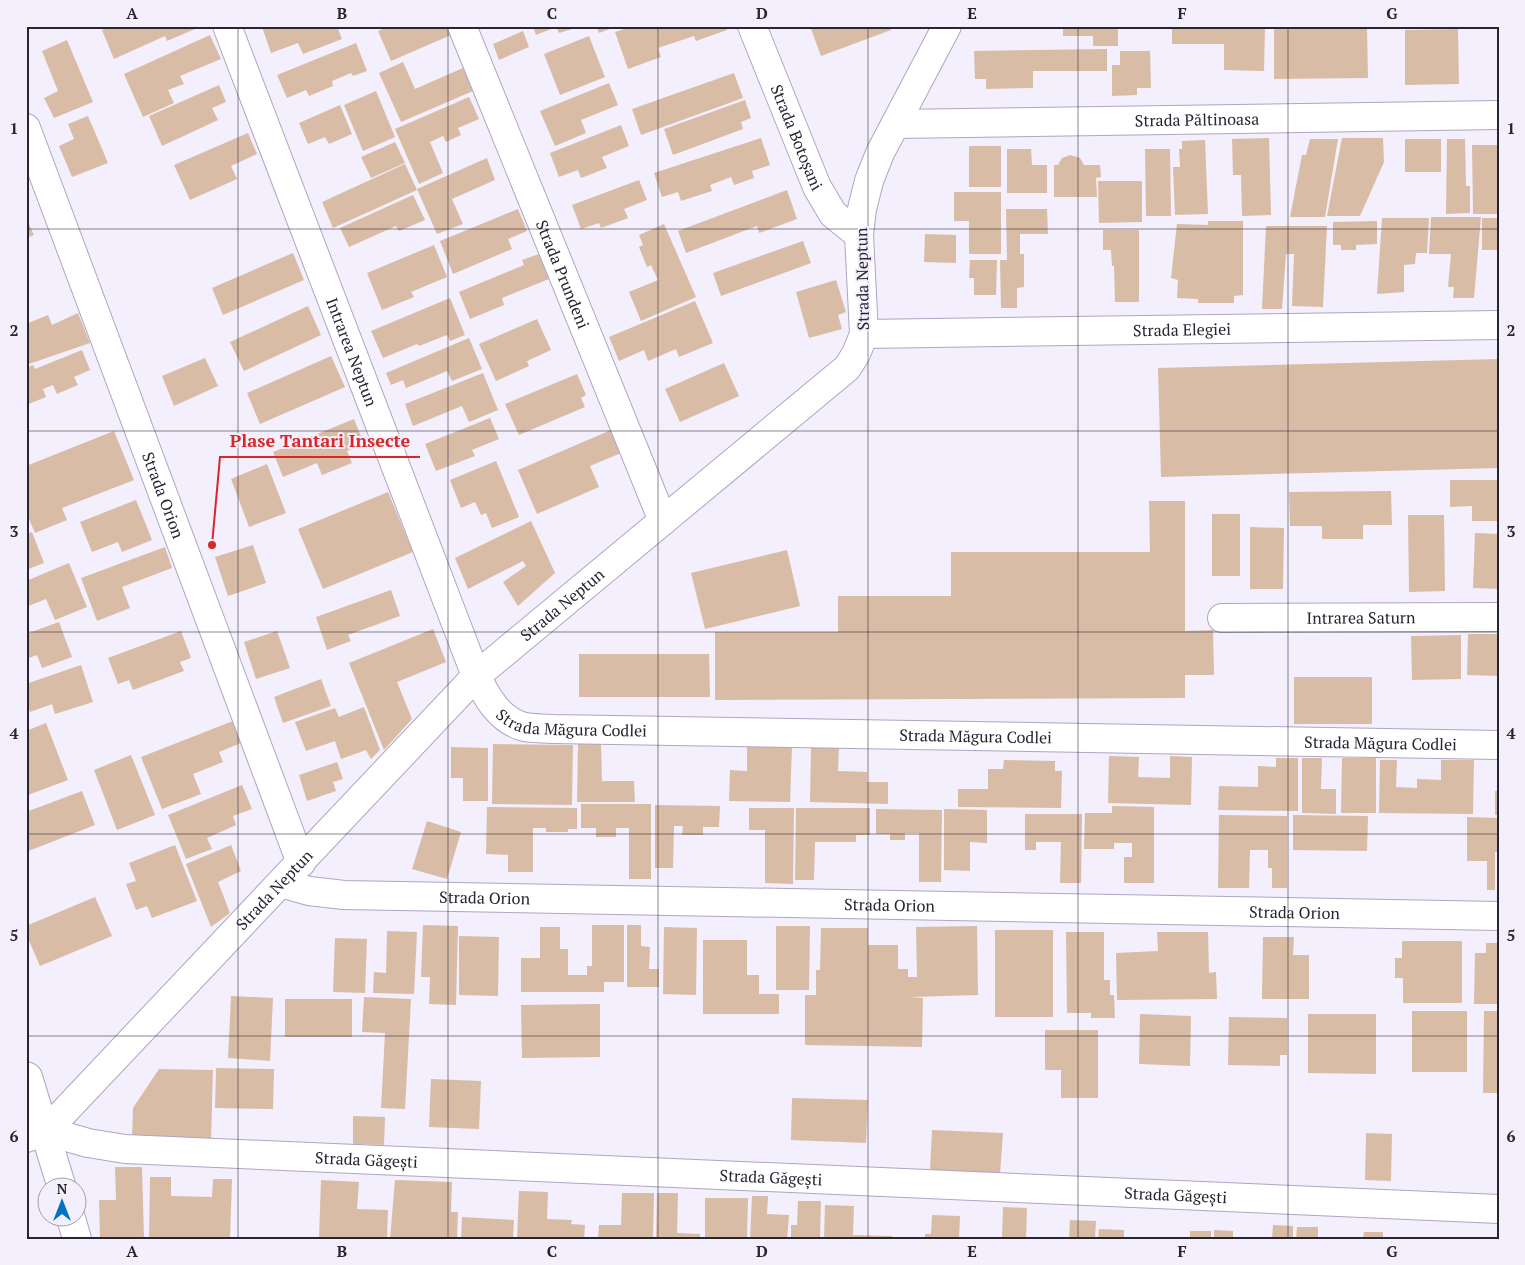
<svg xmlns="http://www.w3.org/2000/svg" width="1525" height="1265" viewBox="0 0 1525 1265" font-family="'PT Serif',serif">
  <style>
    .building { fill: #d9bca6 }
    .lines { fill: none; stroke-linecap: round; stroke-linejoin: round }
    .minor-casing { stroke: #afa5c4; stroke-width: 30 }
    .tertiary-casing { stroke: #afa5c4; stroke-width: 30 }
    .minor { stroke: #fff; stroke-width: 28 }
    .tertiary { stroke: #fff; stroke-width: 28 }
    .grid { fill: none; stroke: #282430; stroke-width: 1; stroke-opacity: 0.55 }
    .labels { text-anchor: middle; stroke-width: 4; stroke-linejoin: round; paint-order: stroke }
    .street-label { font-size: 16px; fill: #282430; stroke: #f3effc }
    .leader { fill: none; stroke: #d62828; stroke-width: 2 }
    .callout-dot { fill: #d62828; stroke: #f3effc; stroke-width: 2 }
    .callout-label { font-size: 18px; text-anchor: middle; font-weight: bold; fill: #d62828; stroke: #f3effc; stroke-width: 4; stroke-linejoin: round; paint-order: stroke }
    .neatline { fill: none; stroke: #282430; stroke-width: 2 }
    .grid-label { font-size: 16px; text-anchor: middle; font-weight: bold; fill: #282430 }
  </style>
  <rect width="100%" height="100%" fill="#f3effc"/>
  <!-- building -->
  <g class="building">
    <polygon points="111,26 202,26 167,41 165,36 114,59 102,30"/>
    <polygon points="265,26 337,26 342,39 303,54 298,43 271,53 262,27"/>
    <polygon points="390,26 455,26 458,32 391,61 378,31"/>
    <polygon points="533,26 579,26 579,27 559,33 556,27 536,35"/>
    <polygon points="596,26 618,26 599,33"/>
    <polygon points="633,26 726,26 727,30 696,41 694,36 658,48 661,57 628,69 615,32"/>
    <polygon points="810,26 890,26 891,30 821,56"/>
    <polygon points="1063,26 1118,26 1118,46 1093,46 1093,36 1063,36"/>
    <polygon points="1172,26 1265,26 1264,71 1224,70 1224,44 1172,44"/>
    <polygon points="1367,27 1368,78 1274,79 1274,28"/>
    <polygon points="1458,29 1459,84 1405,85 1405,30"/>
    <polygon points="523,31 529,47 499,60 493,44"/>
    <polygon points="210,35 221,59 180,76 184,84 168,90 174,103 143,117 124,74"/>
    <polygon points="589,36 605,77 560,95 544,54"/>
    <polygon points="67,40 93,102 54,118 44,98 58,91 42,51"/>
    <polygon points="356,43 367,71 353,76 351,73 332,81 333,86 309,96 306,90 287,98 277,75"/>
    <polygon points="1107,49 1107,71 1033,71 1033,88 986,89 986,79 975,79 974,51"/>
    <polygon points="1120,51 1150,51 1151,88 1137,88 1137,95 1112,96 1112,65 1120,65"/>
    <polygon points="403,62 415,89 463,68 473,91 401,122 379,73"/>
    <polygon points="734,73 743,98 641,135 632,109"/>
    <polygon points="609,83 618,105 581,120 586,133 555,146 540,111"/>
    <polygon points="219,85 226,102 212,108 218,120 162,146 149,116"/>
    <polygon points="376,91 395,137 363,151 344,105"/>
    <polygon points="469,97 479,119 458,128 461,135 446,142 443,136 430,142 443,173 419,184 395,129"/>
    <polygon points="745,100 751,118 741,122 743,129 673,155 664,129"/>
    <polygon points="340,105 352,134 329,144 325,137 308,144 299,123"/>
    <polygon points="88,116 108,163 72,177 59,146 74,139 68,124"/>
    <polygon points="621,125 629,146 602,157 607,168 581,178 578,170 559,177 550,153"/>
    <polygon points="248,133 257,154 231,166 237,179 190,200 174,165"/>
    <polygon points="761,138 770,165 752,171 754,178 734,185 731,177 710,185 712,191 681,201 678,192 662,197 654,173"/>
    <polygon points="1269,138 1271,215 1242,216 1241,175 1233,175 1232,139"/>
    <polygon points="1342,138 1383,138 1384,162 1360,216 1327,216"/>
    <polygon points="1310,139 1338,139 1325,217 1290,217 1302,155 1306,155"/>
    <rect x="1405" y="139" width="36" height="33"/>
    <polygon points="1447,139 1465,139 1466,186 1470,186 1470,213 1446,214"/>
    <polygon points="1205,140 1208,214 1175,215 1173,167 1180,167 1179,149 1182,149 1182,141"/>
    <polygon points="395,142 405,163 371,178 361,157"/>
    <polygon points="1472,145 1499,145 1499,214 1473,214"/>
    <rect x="969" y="146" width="32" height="41"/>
    <polygon points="1007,149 1031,149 1032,165 1047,165 1047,193 1007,193"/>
    <polygon points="1145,149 1170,149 1171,216 1146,216"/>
    <polygon points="1070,155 1080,158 1084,165 1100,165 1101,177 1096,178 1097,197 1054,197 1054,165 1058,165 1062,158"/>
    <polygon points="487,158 495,180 452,199 463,224 437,234 417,189"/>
    <polygon points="405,164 417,190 333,228 322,202"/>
    <polygon points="639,180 647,200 624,209 628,218 601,228 599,223 581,229 572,205"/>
    <polygon points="1098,181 1142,181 1142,222 1099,223"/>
    <polygon points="787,190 797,219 759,233 757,226 686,253 678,231"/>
    <polygon points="954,192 1001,192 1001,254 969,254 969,221 954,221"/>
    <polygon points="413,195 425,220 399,231 396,226 349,247 340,228"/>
    <polygon points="518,209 527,231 508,239 512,249 453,274 440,241"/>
    <polygon points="1006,209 1047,209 1048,234 1020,234 1020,254 1024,254 1024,287 1017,288 1017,308 1001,308 1000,260 1007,260"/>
    <polygon points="1431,217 1481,217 1474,298 1453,298 1454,287 1448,287 1451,254 1429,254"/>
    <polygon points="26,218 34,235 26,238"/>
    <polygon points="1382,218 1429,218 1427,253 1416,253 1415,264 1404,265 1404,292 1377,294"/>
    <rect x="1482" y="218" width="17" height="32"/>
    <polygon points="1208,221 1243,221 1243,295 1234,296 1234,303 1198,303 1198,299 1177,298 1178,280 1171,278 1177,224 1208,225"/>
    <polygon points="1377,221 1377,244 1356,245 1356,250 1341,250 1341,245 1333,245 1333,222"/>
    <polygon points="664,224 696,297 641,321 629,292 658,280 651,265 647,267 639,247 643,245 639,235"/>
    <polygon points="1266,226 1327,226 1323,307 1292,306 1294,254 1286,254 1282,309 1262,309"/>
    <polygon points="1103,230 1139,230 1139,302 1115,302 1114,266 1112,266 1111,250 1103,250"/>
    <polygon points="925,234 956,235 956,263 924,262"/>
    <polygon points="803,241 811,263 721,296 713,273"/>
    <polygon points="434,245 447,277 411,292 414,297 382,310 367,273"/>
    <polygon points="293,253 304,280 223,315 212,288"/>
    <polygon points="539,254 549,279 502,298 504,305 470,319 459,292 524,265 522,260"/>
    <polygon points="970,260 997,260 996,295 974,295 974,278 969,278"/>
    <polygon points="836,280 846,312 838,315 842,329 809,338 796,292"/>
    <polygon points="450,298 465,335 450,341 447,335 419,346 417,344 383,358 371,331"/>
    <polygon points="695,301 713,343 679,357 676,349 648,361 644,350 619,361 609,337"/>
    <polygon points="308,306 321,335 244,371 230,342"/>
    <polygon points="78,313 90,343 26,365 26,324 48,315 52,325"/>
    <polygon points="537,319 551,350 527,361 529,366 496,381 479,344"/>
    <polygon points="469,338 482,369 452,381 447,371 406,388 403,380 391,385 386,373"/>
    <polygon points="82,350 90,370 74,377 78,385 57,394 53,385 43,389 46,397 26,405 26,368 33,365 35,369"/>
    <polygon points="331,356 345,387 260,424 247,393"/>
    <polygon points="205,358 218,386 174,406 162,376"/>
    <polygon points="1499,359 1499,468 1161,477 1158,368"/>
    <polygon points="724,363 739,396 680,422 665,389"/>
    <polygon points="483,373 498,410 469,422 462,406 413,426 405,404"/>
    <polygon points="577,374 586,395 581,398 585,407 519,435 505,404"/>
    <polygon points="490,418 499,439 472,450 475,456 436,471 425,444"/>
    <polygon points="354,419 364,444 347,451 352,463 322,475 317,463 283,477 273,452"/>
    <polygon points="611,430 621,453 590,466 599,487 537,514 518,470"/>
    <polygon points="114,431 134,480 62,508 67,520 35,533 26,512 26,466"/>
    <polygon points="496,461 519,517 492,528 486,513 481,515 475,502 461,508 450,480"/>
    <polygon points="267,464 286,513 249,527 231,479"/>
    <polygon points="1450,480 1499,480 1499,521 1472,521 1472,506 1450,507"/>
    <polygon points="1391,491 1392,525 1363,525 1363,539 1322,539 1322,526 1290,526 1289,492"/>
    <polygon points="388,492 413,552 323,589 298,529"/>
    <polygon points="136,500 152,540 122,552 118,542 92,552 80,522"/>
    <polygon points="1149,501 1185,501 1185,631 1213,630 1214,675 1185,675 1185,698 715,700 715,632 838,632 838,596 951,596 951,552 1150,552"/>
    <rect x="1212" y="514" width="28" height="62"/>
    <polygon points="1408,515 1444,515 1445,591 1409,592"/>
    <polygon points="531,521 555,573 518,606 503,582 526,566 523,561 468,589 455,558"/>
    <polygon points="1250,527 1284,528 1283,589 1250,589"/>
    <polygon points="32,532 44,563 26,570 26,534"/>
    <polygon points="1475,533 1499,534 1499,589 1473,588"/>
    <polygon points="253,545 266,583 228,596 215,557"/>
    <polygon points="165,547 172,568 122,587 130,608 97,621 81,578"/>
    <polygon points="787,550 800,606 705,629 691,573"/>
    <polygon points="69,563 87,607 55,620 46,599 26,607 26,581"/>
    <polygon points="391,590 400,616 348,635 351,641 327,650 316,617"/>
    <polygon points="59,622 72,657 42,668 37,655 26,659 26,634"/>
    <polygon points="433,629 446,662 397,682 412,719 384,750 349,663"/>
    <polygon points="181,631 191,658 180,662 184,671 133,690 129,680 118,684 108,658"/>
    <polygon points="277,631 290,668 256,679 244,642"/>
    <polygon points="1468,634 1499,634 1499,676 1467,675"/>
    <polygon points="1461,635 1461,679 1412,680 1411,636"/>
    <polygon points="579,654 709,654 710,697 579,697"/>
    <polygon points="81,665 93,702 55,714 52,704 30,712 26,702 26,684"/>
    <rect x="1294" y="677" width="78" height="47"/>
    <polygon points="321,679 331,706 283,723 274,697"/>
    <polygon points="364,707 380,750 371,759 366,750 341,759 335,741 306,751 295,722 335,708 339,717"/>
    <polygon points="233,721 241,743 219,752 223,762 193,774 201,794 162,809 141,757"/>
    <polygon points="46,723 68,780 28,795 26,789 26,731"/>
    <polygon points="601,743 602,781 634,781 635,802 577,802 578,744"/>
    <polygon points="493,744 573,745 572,805 492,804"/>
    <polygon points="747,746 792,747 790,802 729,801 730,770 747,771"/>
    <polygon points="451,747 488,748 488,801 463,801 463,778 451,778"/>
    <polygon points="811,747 839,747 838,771 867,772 867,782 888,782 888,804 810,802"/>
    <polygon points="131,755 155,815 117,830 94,770"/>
    <polygon points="1109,756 1139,757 1138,777 1170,778 1170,756 1192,757 1191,805 1108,803"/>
    <polygon points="1276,758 1298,758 1298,811 1218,810 1219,786 1258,787 1258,766 1276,767"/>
    <polygon points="1302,758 1322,758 1321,789 1336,789 1336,814 1302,813"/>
    <polygon points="1342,758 1376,758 1376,813 1341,813"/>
    <polygon points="1004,760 1055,761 1055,771 1062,771 1061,808 958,807 958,789 988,789 988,769 1003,769"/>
    <polygon points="1380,760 1397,760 1396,787 1417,788 1417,779 1441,780 1441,760 1474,760 1473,814 1379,813"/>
    <polygon points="337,762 343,779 333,782 336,791 307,801 299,775"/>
    <polygon points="242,785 252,809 233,816 236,825 207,838 212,849 186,859 168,815"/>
    <polygon points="82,791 95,825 26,852 26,812"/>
    <rect x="1495" y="791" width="4" height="24"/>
    <polygon points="581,804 651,804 651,879 629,879 629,828 616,828 616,837 596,837 596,828 581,828"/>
    <polygon points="655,805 720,806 719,827 703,827 703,835 682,835 683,826 674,826 673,868 655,868"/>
    <polygon points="1112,806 1154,807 1154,883 1124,883 1124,857 1132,857 1132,843 1114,843 1114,849 1084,849 1085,813 1112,813"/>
    <polygon points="487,807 577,808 577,829 568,829 568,832 546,832 546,828 533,828 533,872 508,872 508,855 486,854"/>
    <polygon points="749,808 794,808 793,884 765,883 765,830 749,830"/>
    <polygon points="796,808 870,808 870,835 856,835 856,842 815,842 814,880 795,880"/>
    <polygon points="876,809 942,810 941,882 919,882 919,833 905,833 905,840 890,840 890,834 876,834"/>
    <polygon points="944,809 987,810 987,843 970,842 970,871 944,870"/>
    <polygon points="1025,814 1082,814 1081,883 1060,883 1061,842 1036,842 1036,850 1025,850"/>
    <polygon points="1219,815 1287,816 1287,888 1272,888 1272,868 1268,868 1268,850 1250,850 1249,888 1218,888"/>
    <polygon points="1293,815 1368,816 1367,851 1293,850"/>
    <polygon points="1467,817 1499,818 1499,852 1495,852 1495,890 1487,890 1487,861 1467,861"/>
    <polygon points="427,821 461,832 447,879 412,869"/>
    <polygon points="175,845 197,901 152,918 147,906 136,910 126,884 136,881 129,863"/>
    <polygon points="231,845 241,871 218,882 230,913 211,927 186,864"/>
    <polygon points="95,897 112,936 40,966 26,934 26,926"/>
    <polygon points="423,925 458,926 456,1005 429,1004 430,977 421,977"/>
    <polygon points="592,925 624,925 624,982 604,982 604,992 521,992 521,958 540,958 540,927 560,927 560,949 568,949 568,975 587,975 587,966 592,966"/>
    <polygon points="627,925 641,925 641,946 650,947 649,969 659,969 659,987 627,987"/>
    <polygon points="776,926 810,926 809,990 776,990"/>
    <polygon points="977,926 978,995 911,997 923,998 922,1047 805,1045 805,995 816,995 816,970 820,970 821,928 868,928 868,945 898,945 898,969 908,969 908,977 917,977 916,927"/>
    <polygon points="664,927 697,928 696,995 663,994"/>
    <rect x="995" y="930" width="58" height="87"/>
    <polygon points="387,931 417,932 414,994 373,993 374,972 386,973"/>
    <polygon points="1066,932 1104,932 1104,980 1110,980 1110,995 1114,995 1115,1018 1091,1018 1091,1013 1067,1013"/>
    <polygon points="1157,932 1208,932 1209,973 1216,972 1217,999 1117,1000 1116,953 1158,951"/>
    <polygon points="459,936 499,937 498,996 459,995"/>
    <polygon points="1263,937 1294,937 1293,955 1309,955 1309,999 1262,999"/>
    <polygon points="335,938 367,939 365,993 333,992"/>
    <polygon points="703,940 747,940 747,975 759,975 759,994 779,994 779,1014 703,1014"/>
    <polygon points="1402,941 1462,941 1462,1003 1403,1003 1403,978 1395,978 1395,958 1402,958"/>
    <polygon points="1486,943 1499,943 1499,1004 1474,1004 1475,953 1486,953"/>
    <polygon points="231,996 273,998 270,1061 228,1058"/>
    <polygon points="364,997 411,999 405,1109 381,1108 385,1033 362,1032"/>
    <rect x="285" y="999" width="67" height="38"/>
    <polygon points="600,1004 600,1057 522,1058 521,1005"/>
    <rect x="1412" y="1011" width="55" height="61"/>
    <polygon points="1484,1011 1499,1011 1499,1093 1483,1093"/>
    <polygon points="1140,1014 1191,1016 1190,1066 1139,1064"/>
    <polygon points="1308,1014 1376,1014 1376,1074 1308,1073"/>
    <polygon points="1229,1017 1287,1018 1287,1055 1280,1055 1280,1066 1228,1065"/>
    <polygon points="1045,1030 1098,1030 1098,1098 1061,1098 1061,1070 1045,1070"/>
    <polygon points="216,1068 274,1069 273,1109 215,1108"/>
    <polygon points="159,1069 213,1070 211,1140 132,1138 133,1108"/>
    <polygon points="431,1079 481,1081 479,1129 429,1127"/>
    <polygon points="792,1098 868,1100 866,1143 791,1140"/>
    <polygon points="353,1116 385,1117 384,1145 353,1144"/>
    <polygon points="932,1130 1003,1133 1000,1174 930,1171"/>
    <polygon points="1366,1133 1392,1134 1391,1181 1365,1180"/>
    <polygon points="115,1167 142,1167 144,1237 100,1239 99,1200 116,1200"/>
    <polygon points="150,1177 171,1177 171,1196 212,1197 213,1179 232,1179 230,1239 149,1239"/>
    <polygon points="321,1180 359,1182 357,1209 388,1210 387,1239 319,1239"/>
    <polygon points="395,1180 452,1182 451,1212 458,1212 457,1239 390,1239"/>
    <polygon points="519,1191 548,1192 547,1219 572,1220 571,1224 585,1225 584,1239 517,1239"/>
    <polygon points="622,1193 654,1193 653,1239 598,1239 599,1225 621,1225"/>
    <polygon points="657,1193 678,1193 677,1233 700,1234 700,1239 656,1239"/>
    <polygon points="752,1196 768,1196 767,1214 789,1215 787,1239 750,1239"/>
    <polygon points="705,1198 748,1198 747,1239 705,1239"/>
    <polygon points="798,1201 821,1201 820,1239 791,1239 791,1225 797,1225"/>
    <polygon points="825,1205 854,1206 853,1235 892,1236 892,1239 824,1239"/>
    <polygon points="1003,1207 1027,1208 1026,1239 994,1239 1002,1237"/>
    <polygon points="932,1215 960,1216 959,1239 925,1239 925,1234 931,1234"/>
    <polygon points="462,1217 514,1220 513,1239 461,1239"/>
    <polygon points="1070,1220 1096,1221 1095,1239 1069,1239"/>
    <polygon points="1273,1225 1293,1226 1293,1239 1272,1239"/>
    <polygon points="1297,1227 1318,1227 1318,1239 1296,1239"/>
    <polygon points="1099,1229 1124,1230 1124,1239 1098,1239"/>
    <polygon points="1214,1230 1233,1231 1233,1239 1214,1239"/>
    <rect x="1190" y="1231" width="21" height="8"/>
    <polygon points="1364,1232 1383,1232 1383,1239 1363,1239"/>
  </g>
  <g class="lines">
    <defs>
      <g id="minor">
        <path id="s1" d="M227 26 476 676C487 697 498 718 521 726 530 729 543 728 553 729L1499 745"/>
        <path id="s2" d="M462 26 663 521"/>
        <path id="s3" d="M752 26 817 187 833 214 859 235"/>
        <path id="s4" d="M896 124 1499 115"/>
        <path id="s5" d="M26 128 301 863"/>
        <path id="s6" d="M864 334 1499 325"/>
        <path id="s7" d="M1222 618 1499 617"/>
        <path id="s8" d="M281 883 309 891 344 895 1499 916"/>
        <path id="s9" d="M26 1138 46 1131 88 1143 125 1149 1499 1209"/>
      </g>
      <g id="tertiary">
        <polyline points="26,1076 28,1077 62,1188"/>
        <path id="s10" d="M46 1131 476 676 847 368 856 354 864 334 859 235 862 209 869 181 880 153 947 26"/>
        <polyline points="71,1218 77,1239"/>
      </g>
    </defs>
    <!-- minor casing -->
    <use href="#minor" class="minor-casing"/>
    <!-- tertiary casing -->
    <use href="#tertiary" class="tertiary-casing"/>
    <!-- minor -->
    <use href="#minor" class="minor"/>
    <!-- tertiary -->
    <use href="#tertiary" class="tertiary"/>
  </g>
  <!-- grid -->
  <path class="grid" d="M238 26V1239M448 26V1239M658 26V1239M868 26V1239M1078 26V1239M1288 26V1239M26 229H1499M26 431H1499M26 632H1499M26 834H1499M26 1036H1499"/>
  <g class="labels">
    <!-- street labels -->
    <g class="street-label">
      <text dy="6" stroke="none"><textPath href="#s4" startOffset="301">Strada Păltinoasa</textPath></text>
      <text dy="6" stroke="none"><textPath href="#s3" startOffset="120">Strada Botoșani</textPath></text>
      <text dy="6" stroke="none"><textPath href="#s2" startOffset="268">Strada Prundeni</textPath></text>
      <text transform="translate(862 279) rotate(-91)" y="6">Strada Neptun</text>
      <text dy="6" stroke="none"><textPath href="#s6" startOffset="318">Strada Elegiei</textPath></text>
      <text dy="6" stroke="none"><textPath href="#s1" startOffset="349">Intrarea Neptun</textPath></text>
      <text dy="6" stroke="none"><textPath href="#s5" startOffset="392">Strada Orion</textPath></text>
      <text dy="6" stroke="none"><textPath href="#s10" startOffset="738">Strada Neptun</textPath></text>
      <text dy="6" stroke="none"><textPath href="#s7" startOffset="139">Intrarea Saturn</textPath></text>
      <text dy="6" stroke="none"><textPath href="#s1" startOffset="815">Strada Măgura Codlei</textPath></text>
      <text dy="6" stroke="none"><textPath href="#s1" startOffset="1220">Strada Măgura Codlei</textPath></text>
      <text dy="6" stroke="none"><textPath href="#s1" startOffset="1625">Strada Măgura Codlei</textPath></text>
      <text dy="6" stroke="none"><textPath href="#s10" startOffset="332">Strada Neptun</textPath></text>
      <text dy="6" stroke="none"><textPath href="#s8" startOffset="205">Strada Orion</textPath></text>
      <text dy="6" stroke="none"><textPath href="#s8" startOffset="610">Strada Orion</textPath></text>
      <text dy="6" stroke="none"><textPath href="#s8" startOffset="1015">Strada Orion</textPath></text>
      <text dy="6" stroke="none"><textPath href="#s9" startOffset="344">Strada Găgești</textPath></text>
      <text dy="6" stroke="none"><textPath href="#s9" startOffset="749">Strada Găgești</textPath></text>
      <text dy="6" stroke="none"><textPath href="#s9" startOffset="1154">Strada Găgești</textPath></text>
    </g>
  </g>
  <!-- callouts -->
  <path class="leader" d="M212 545L220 457H420"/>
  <circle class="callout-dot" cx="212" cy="545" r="5"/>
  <g class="callout-label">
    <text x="320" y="447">Plase Tantari Insecte</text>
  </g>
  <!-- border -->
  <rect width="1525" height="1265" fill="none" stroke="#f3effc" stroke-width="55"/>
  <!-- north arrow -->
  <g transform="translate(62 1202)"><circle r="24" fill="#f3effc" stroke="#a29eaa"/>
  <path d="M0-4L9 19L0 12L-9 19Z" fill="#0274bf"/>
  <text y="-8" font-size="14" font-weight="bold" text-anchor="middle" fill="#282430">N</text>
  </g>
  <rect x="28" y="28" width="1470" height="1210" class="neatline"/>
  <g class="grid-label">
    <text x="132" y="19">A</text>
    <text x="342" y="19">B</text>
    <text x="552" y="19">C</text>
    <text x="762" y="19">D</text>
    <text x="972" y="19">E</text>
    <text x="1182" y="19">F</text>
    <text x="1392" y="19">G</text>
    <text x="14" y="134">1</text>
    <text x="1511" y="134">1</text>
    <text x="14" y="336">2</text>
    <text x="1511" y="336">2</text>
    <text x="14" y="537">3</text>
    <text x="1511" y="537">3</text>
    <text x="14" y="739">4</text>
    <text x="1511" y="739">4</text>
    <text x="14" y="941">5</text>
    <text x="1511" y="941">5</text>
    <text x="14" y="1142">6</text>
    <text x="1511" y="1142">6</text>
    <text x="132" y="1257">A</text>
    <text x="342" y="1257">B</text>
    <text x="552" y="1257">C</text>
    <text x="762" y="1257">D</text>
    <text x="972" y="1257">E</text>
    <text x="1182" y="1257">F</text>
    <text x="1392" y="1257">G</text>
  </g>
</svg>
